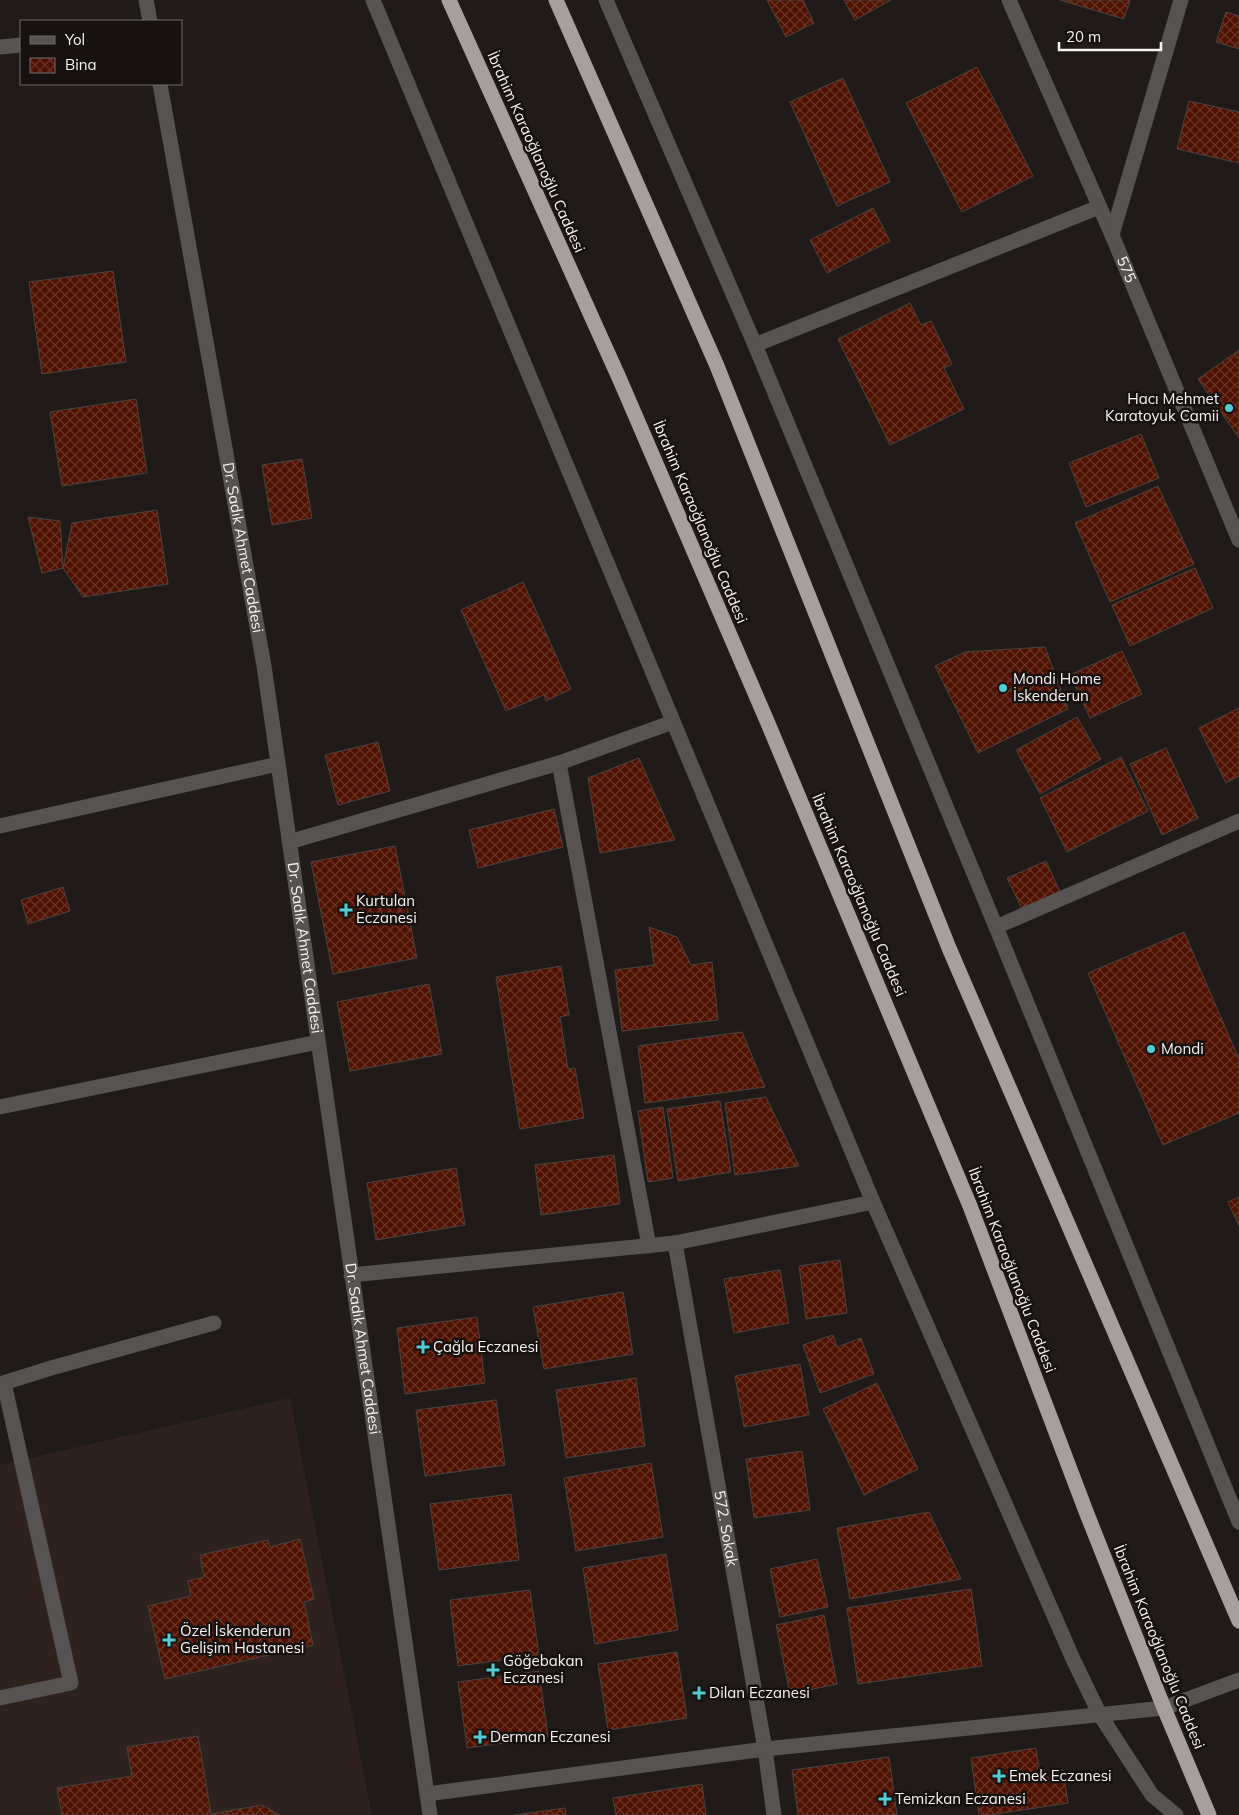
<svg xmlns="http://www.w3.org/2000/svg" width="1239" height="1815" viewBox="0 0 1239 1815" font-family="Mulish,sans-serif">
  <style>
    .built { fill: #2e221e }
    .building { fill: url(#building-cross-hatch); stroke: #4a4341 }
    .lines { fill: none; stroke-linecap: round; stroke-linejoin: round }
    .minor { stroke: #565352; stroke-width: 15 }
    .highway { stroke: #a79f9d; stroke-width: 15 }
    .poi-dot { fill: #51ccd5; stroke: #171110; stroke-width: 2 }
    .labels { text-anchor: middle; stroke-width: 5; stroke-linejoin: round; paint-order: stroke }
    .street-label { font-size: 15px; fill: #f7f3f2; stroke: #171110 }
    .poi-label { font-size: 15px; fill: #f7f3f2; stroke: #171110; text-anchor: start }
  </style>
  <defs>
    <pattern id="building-cross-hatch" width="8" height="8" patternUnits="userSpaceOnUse" patternTransform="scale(1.25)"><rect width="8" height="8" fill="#501200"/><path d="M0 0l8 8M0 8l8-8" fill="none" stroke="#6a3526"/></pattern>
  </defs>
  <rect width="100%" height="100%" fill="#201a19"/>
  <!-- built -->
  <polygon class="built" points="290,1398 372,1815 0,1815 0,1465"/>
  <!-- building -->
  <g class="building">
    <polygon points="767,0 803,0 814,23 786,37"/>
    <polygon points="844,0 891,0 855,20"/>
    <polygon points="1060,0 1130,0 1124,19"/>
    <polygon points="1226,12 1239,16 1239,49 1216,42"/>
    <polygon points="977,67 1033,176 962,212 906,103"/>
    <polygon points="843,78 890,182 837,206 790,102"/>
    <polygon points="1189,101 1239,112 1239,163 1177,149"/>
    <polygon points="873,208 890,241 827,273 810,240"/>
    <polygon points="113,271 126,362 42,374 29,282"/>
    <polygon points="910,303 921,325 931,321 952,364 944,368 964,409 890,445 838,339"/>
    <polygon points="1239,350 1239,438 1198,379"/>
    <polygon points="136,399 147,473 62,486 50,412"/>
    <polygon points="1141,434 1159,478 1086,507 1069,463"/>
    <polygon points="302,459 312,518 272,525 262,465"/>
    <polygon points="1158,486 1194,564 1110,602 1075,523"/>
    <polygon points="157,510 168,584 83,597 63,568 72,523"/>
    <polygon points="28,517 60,521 63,568 42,573"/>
    <polygon points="1195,568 1213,608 1130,646 1112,605"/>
    <polygon points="523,582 571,689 546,701 544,695 506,711 461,610"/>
    <polygon points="1045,647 1068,709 978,753 935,666 965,652"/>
    <polygon points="1122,651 1142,694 1090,718 1070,675"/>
    <polygon points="1239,708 1239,776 1226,783 1199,728"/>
    <polygon points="1077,717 1101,759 1040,794 1016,750"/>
    <polygon points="378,742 390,791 338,805 325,755"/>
    <polygon points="1166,748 1198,818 1162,835 1130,764"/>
    <polygon points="1121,757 1148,811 1067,852 1040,798"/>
    <polygon points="639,758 675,840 600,853 588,778"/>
    <polygon points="554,809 563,847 478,868 469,830"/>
    <polygon points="395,846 417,958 333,974 311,862"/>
    <polygon points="1046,861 1060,892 1022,909 1007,878"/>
    <polygon points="63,887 70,911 28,924 21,900"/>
    <polygon points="649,927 677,937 691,965 712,962 718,1020 622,1031 615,970 654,965"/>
    <polygon points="1184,932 1239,1059 1239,1113 1163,1145 1088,973"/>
    <polygon points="561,966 569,1015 560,1017 568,1069 575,1068 584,1118 520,1129 496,977"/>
    <polygon points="429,984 442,1054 350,1071 337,1002"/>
    <polygon points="742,1032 765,1087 645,1103 638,1046"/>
    <polygon points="766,1097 799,1166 735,1175 725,1103"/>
    <polygon points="720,1101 731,1172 678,1181 667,1109"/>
    <polygon points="663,1107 673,1178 648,1182 638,1111"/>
    <polygon points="614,1155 620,1204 541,1215 535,1165"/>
    <polygon points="456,1168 465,1225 376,1240 367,1183"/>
    <polygon points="1239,1197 1239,1226 1228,1202"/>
    <polygon points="840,1260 847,1313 806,1319 799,1266"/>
    <polygon points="780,1270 789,1323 734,1333 724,1279"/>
    <polygon points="623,1292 633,1354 544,1369 533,1307"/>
    <polygon points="477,1317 485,1383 405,1394 397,1328"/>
    <polygon points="833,1335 837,1347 861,1338 874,1374 820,1393 803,1345"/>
    <polygon points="800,1364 809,1415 744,1427 735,1376"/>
    <polygon points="636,1378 645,1446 566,1458 556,1390"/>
    <polygon points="877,1383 918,1469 864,1495 823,1409"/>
    <polygon points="496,1400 505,1465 425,1476 416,1410"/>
    <polygon points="802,1451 810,1510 754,1518 746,1459"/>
    <polygon points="651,1463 663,1537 576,1551 564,1478"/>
    <polygon points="511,1494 519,1560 439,1570 430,1504"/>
    <polygon points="929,1512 961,1579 850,1599 837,1528"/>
    <polygon points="300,1539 314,1599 304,1602 313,1645 165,1679 148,1606 191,1596 188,1581 204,1577 200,1555 268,1540 270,1547"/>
    <polygon points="666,1554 678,1630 595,1644 583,1568"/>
    <polygon points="817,1559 828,1607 780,1617 770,1569"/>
    <polygon points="971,1589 982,1666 858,1684 847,1608"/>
    <polygon points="530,1590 539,1655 458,1666 450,1600"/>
    <polygon points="824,1615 837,1684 790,1694 776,1625"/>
    <polygon points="677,1652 687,1718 608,1730 598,1664"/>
    <polygon points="539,1671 548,1737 467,1748 458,1682"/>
    <polygon points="198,1736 211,1814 262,1805 280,1815 62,1815 57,1788 132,1776 127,1747"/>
    <polygon points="1036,1748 1040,1773 1063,1770 1068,1803 990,1815 979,1815 971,1758"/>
    <polygon points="889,1757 897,1815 798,1815 792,1770"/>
    <polygon points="702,1784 706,1815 616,1815 613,1798"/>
    <polygon points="565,1808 566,1815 514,1815"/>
  </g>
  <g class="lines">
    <!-- minor -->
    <g class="minor">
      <polyline points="146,0 150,21"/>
      <polyline points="373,0 873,1202 1073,1659 1100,1715 1152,1795 1176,1815"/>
      <polyline points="606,0 755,345 996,927 1239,1522"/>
      <path id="s1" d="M1009 0 1112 235 1239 540"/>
      <polyline points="0,47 21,45"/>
      <path id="s2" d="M160 84 264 666 430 1815"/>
      <polyline points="1112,235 1181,0"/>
      <polyline points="755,345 1099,207"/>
      <polyline points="559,763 649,1246"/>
      <polyline points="0,826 278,764"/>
      <polyline points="289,842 559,763 673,722"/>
      <polyline points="996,927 1239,821"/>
      <polyline points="0,1107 318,1042"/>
      <path id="s3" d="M675 1243 765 1749 774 1815"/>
      <polyline points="351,1275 675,1243 873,1202"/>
      <polyline points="0,1384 51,1368 214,1323"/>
      <polyline points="0,1698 71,1683 4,1383"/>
      <polyline points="427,1794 765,1749 1164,1708 1239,1680"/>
    </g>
    <!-- highway -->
    <g class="highway">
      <polyline points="449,0 620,380 767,721 970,1206 1087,1514 1164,1708 1209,1815"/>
      <polyline points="556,0 717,366 949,948 1239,1621"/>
    </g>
  </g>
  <!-- markers -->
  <g class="poi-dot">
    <circle cx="1229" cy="408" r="5"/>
    <circle cx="1003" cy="688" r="5"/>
    <path d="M343.5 902.5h5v5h5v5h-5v5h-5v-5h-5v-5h5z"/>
    <circle cx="1151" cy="1049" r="5"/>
    <path d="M420.5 1339.5h5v5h5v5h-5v5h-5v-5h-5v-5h5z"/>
    <path d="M166.5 1632.5h5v5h5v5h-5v5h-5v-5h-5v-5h5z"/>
    <path d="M490.5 1662.5h5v5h5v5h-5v5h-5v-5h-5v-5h5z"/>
    <path d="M696.5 1685.5h5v5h5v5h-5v5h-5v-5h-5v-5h5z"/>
    <path d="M477.5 1729.5h5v5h5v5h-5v5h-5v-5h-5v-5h5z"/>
    <path d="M996.5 1768.5h5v5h5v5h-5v5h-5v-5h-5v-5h5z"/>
    <path d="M882.5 1791.5h5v5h5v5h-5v5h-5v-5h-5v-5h5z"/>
  </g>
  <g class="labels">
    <!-- street labels -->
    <g class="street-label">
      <text transform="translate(536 152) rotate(66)" y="5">İbrahim Karaoğlanoğlu Caddesi</text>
      <text dy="5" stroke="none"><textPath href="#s1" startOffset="294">575</textPath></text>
      <text transform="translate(700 522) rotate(67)" y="5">İbrahim Karaoğlanoğlu Caddesi</text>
      <text dy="5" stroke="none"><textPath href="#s2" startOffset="471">Dr. Sadık Ahmet Caddesi</textPath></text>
      <text transform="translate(859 895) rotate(67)" y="5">İbrahim Karaoğlanoğlu Caddesi</text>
      <text dy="5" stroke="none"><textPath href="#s2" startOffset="876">Dr. Sadık Ahmet Caddesi</textPath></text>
      <text transform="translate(1012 1270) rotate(69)" y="5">İbrahim Karaoğlanoğlu Caddesi</text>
      <text dy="5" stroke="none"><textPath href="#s2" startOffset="1281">Dr. Sadık Ahmet Caddesi</textPath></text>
      <text dy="5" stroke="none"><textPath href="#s3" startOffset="290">572. Sokak</textPath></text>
      <text transform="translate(1159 1647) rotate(68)" y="5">İbrahim Karaoğlanoğlu Caddesi</text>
    </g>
    <!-- poi labels -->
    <g class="poi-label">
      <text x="1219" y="404" text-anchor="end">Hacı Mehmet<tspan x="1219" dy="17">Karatoyuk Camii</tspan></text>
      <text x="1013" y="684">Mondi Home<tspan x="1013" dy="17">İskenderun</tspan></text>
      <text x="356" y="906">Kurtulan<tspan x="356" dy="17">Eczanesi</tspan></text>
      <text x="1161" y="1054">Mondi</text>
      <text x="433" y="1352">Çağla Eczanesi</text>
      <text x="180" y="1636">Özel İskenderun<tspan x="180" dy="17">Gelişim Hastanesi</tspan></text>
      <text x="503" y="1666">Göğebakan<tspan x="503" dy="17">Eczanesi</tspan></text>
      <text x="709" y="1698">Dilan Eczanesi</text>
      <text x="490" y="1742">Derman Eczanesi</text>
      <text x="1009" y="1781">Emek Eczanesi</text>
      <text x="895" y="1804">Temizkan Eczanesi</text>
    </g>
  </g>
  <!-- legend -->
  <rect x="20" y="20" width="162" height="65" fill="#171110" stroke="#716b6a"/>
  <rect x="30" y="36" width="25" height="8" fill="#565352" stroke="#716b6a"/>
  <text x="65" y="45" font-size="15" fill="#f7f3f2">Yol</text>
  <rect x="30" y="58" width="25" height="15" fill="url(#building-cross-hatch)" stroke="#716b6a"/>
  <text x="65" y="70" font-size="15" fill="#f7f3f2">Bina</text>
  <!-- scale -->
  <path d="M1059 42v8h102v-8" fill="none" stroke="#f7f3f2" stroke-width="2.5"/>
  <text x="1066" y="42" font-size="15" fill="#f7f3f2" stroke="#171110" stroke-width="4" paint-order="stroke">20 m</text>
</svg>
